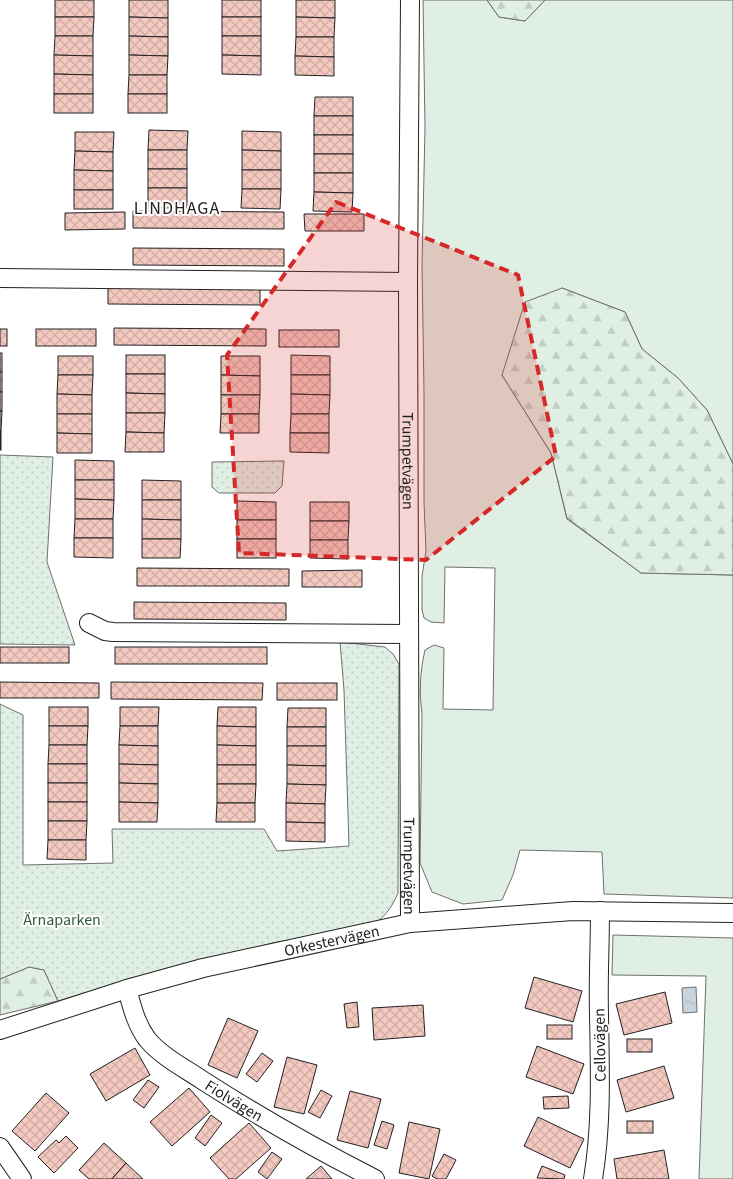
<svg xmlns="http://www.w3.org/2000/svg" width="733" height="1179" viewBox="0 0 733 1179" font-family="'Source Sans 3',sans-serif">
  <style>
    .grass { fill: #e0efe3; stroke: #6f6f6f }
    .forest { fill: url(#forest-firs); stroke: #6f6f6f }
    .park { fill: url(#park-dots); stroke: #6f6f6f }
    .water { fill: url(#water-ripples); stroke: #6f6f6f }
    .building { fill: url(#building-cross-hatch); stroke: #222 }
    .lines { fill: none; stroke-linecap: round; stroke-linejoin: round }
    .street-casing { stroke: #222; stroke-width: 20 }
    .street { stroke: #fff; stroke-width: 18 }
    .marked { fill: #d62828; fill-opacity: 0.2; stroke: #d62828; stroke-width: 4; stroke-dasharray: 10 6; stroke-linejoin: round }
    .labels { text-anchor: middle; stroke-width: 4; stroke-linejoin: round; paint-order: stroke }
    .street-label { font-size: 16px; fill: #222; stroke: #fff }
    .park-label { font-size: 16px; fill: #2f5e38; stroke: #fff }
    .neighbourhood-label { font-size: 18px; letter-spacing: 1px; fill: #222; stroke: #fff }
  </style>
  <defs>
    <pattern id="forest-firs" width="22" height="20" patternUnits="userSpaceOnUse" patternTransform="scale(1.25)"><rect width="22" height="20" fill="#e0efe3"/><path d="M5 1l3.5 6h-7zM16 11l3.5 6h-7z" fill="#c0cdc2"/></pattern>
    <pattern id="park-dots" width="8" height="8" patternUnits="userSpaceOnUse" patternTransform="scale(1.25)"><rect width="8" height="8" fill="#e0efe3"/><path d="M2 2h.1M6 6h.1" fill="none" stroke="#c0cdc2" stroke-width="1.8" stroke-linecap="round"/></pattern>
    <pattern id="water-ripples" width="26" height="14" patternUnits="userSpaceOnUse" patternTransform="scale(1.25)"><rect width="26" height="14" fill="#c7d3dd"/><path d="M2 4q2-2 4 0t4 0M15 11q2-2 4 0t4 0" fill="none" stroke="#abb5bd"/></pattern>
    <pattern id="building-cross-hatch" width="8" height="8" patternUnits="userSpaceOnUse" patternTransform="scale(1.25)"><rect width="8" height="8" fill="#f3c9c0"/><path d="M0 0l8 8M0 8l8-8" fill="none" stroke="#d0aca5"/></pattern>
  </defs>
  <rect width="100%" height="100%" fill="#fff"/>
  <!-- grass -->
  <g class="grass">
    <path d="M423 0H487L499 17 525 21 545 0H733V464L707 410 678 378 642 349 625 312 562 288 502 375 551 453 567 519 641 573 733 575V898L604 894 602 852 520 850 513 875 502 900 463 904 432 892 420 863 422 713C419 692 420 671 425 650L434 645 444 648 443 709 493 710 495 568 445 567 444 623 431 622 424 618 422 610V576L426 551 424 502V393L422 265 425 128Z"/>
    <polygon points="613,935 733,938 733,1179 699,1179 706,976 612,975"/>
  </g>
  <!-- forest -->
  <g class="forest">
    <polygon points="487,0 545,0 525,21 499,17"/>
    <polygon points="562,288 625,312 642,349 678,378 707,410 733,464 733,575 641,573 567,518 551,453 502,375 525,302"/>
    <polygon points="29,967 44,970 58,1001 0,1015 0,979"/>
  </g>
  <!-- park -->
  <g class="park">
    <polygon points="0,455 53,457 47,562 75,645 0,644"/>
    <polygon points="284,461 282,486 275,493 219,493 212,487 212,462"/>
    <path d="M340 642 385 647 393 654 399 664 398 893C391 909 384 919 368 927L277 942 161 970 58 1001 44 970 29 967 0 979V704L23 715V865L113 863 112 829H264L277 851 349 846 344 690Z"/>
  </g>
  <!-- water -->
  <polygon class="water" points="696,987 697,1012 683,1013 682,988"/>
  <!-- building -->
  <g class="building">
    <rect x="55" y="0" width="39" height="17"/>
    <polygon points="129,0 168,0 168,18 129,17"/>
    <rect x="222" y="0" width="39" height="17"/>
    <polygon points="296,0 335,0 335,18 296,17"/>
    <polygon points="55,17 94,17 93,36 55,36"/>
    <polygon points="129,17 168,18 168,37 129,36"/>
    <rect x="222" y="17" width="39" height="19"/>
    <polygon points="296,17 335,18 334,37 296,37"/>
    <polygon points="55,36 93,36 93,56 54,55"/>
    <polygon points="129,36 168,37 168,56 129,55"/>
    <polygon points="222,36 261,36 261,56 222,55"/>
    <polygon points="296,37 334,37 334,57 295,56"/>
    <polygon points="54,55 93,56 93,75 54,74"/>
    <polygon points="129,55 168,56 167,75 129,75"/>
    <polygon points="222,55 261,56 261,75 222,74"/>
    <polygon points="295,56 334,57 334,76 295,75"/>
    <polygon points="54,74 93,75 93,94 54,94"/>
    <polygon points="129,75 167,75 167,94 128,94"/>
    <rect x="54" y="94" width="39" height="19"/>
    <rect x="128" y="94" width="39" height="19"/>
    <polygon points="315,97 353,97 353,116 314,116"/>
    <rect x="314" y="116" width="39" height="19"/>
    <polygon points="149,130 188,131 187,150 148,150"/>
    <polygon points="242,131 281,132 281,151 242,150"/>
    <polygon points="75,132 114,132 113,152 75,151"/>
    <rect x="314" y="135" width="39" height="19"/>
    <rect x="148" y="150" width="39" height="19"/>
    <polygon points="242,150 281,151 281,170 242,170"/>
    <polygon points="75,151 113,152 113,171 74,170"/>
    <rect x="314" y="154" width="39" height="19"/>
    <rect x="148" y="169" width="39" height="19"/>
    <polygon points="74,170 113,171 113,190 74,190"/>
    <rect x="242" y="170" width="39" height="19"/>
    <polygon points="314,173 353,173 353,193 314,192"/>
    <rect x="148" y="188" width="39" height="20"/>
    <polygon points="242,189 281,189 280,209 241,208"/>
    <rect x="74" y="190" width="39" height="19"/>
    <polygon points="314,192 353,193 352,212 313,211"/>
    <polygon points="133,211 284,212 284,229 133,228"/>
    <polygon points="125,212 125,229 65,230 65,213"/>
    <polygon points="304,214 364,214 364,231 305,231"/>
    <polygon points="133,248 284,249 284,266 133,265"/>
    <polygon points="108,288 260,288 260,305 108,304"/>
    <polygon points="114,328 266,329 266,346 114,345"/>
    <rect x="0" y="329" width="7" height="17"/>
    <rect x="36" y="329" width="60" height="17"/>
    <rect x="279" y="330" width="60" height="17"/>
    <rect x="0" y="353" width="2" height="19"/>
    <rect x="126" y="355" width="39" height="19"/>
    <polygon points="291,355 330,356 330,375 291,375"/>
    <rect x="58" y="356" width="35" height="19"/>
    <polygon points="221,356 260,356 260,376 221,375"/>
    <rect x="0" y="372" width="2" height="20"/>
    <polygon points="126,374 165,374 165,394 126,393"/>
    <polygon points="58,375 93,375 92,395 57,394"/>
    <polygon points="221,375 260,376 260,395 221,395"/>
    <polygon points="291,375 330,375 330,395 291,394"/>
    <rect x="0" y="392" width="2" height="19"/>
    <polygon points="126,393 165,394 165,413 126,413"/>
    <polygon points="57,394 92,395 92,414 57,414"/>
    <polygon points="291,394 330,395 329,414 291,414"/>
    <polygon points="221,395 260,395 259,414 221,414"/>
    <polygon points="0,411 2,411 1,431 0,431"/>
    <polygon points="126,413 165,413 164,433 126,432"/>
    <polygon points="57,414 92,414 92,434 57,433"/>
    <polygon points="221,414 259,414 259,433 220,433"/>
    <polygon points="291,414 329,414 329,433 290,433"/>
    <rect x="0" y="431" width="1" height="19"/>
    <polygon points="126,432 164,433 164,452 125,452"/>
    <polygon points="57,433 92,434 92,453 57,453"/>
    <polygon points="290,433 329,433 329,453 290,452"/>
    <polygon points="75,460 114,461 114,480 75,480"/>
    <polygon points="75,480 114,480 114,500 75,499"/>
    <polygon points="142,480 181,481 181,500 142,500"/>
    <polygon points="75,499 114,500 113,519 75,519"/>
    <polygon points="142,500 181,500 181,520 142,519"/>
    <polygon points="237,501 276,502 276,520 237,520"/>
    <rect x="310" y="502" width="39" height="19"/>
    <polygon points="75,519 113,519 113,538 74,538"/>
    <polygon points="142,519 181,520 181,539 142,539"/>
    <rect x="237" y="520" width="39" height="19"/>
    <polygon points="310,521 349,521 348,540 310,540"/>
    <polygon points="74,538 113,538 113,558 74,557"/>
    <polygon points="142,539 181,539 180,558 142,558"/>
    <rect x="237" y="539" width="39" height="19"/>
    <polygon points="310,540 348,540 348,559 310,558"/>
    <polygon points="137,568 289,569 289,586 137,586"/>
    <polygon points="362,570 362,587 302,587 302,571"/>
    <polygon points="134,602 286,603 286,620 134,619"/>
    <rect x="0" y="647" width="69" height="16"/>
    <rect x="115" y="647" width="152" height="17"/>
    <polygon points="0,682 99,683 99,698 0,698"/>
    <polygon points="111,682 263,683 262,700 111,699"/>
    <rect x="277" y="683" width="60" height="17"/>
    <rect x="49" y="707" width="39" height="19"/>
    <polygon points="120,707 159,707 158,726 120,726"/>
    <polygon points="218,707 256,707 256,727 217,726"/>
    <polygon points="288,708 326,708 326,727 287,727"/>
    <polygon points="49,726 88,726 87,745 49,745"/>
    <polygon points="120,726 158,726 158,746 119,745"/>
    <polygon points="217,726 256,727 256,746 217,745"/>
    <rect x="287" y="727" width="39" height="19"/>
    <polygon points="49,745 87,745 87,764 48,764"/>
    <polygon points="119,745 158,746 158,765 119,764"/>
    <polygon points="217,745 256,746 256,765 217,765"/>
    <polygon points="287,746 326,746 326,766 287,765"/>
    <rect x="48" y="764" width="39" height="19"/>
    <polygon points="119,764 158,765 158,784 119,783"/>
    <rect x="217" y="765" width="39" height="19"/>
    <polygon points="287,765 326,766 326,785 287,784"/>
    <rect x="48" y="783" width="39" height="19"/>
    <polygon points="119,783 158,784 158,803 119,802"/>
    <polygon points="217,784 256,784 255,803 217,803"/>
    <polygon points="287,784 326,785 325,804 286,803"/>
    <rect x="48" y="802" width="39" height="19"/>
    <polygon points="119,802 158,803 157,822 119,822"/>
    <polygon points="217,803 255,803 255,822 216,822"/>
    <polygon points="286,803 325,804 325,823 286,822"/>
    <polygon points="48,821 87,821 86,840 48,840"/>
    <polygon points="286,822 325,823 325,842 286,841"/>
    <polygon points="48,840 86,840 86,860 47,859"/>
    <polygon points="534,977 582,991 573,1022 525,1008"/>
    <polygon points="665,992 672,1023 624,1035 616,1004"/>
    <polygon points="357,1002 359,1027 347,1028 344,1004"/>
    <polygon points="423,1005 425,1036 374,1040 372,1008"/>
    <polygon points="228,1018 258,1031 237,1078 208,1065"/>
    <rect x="547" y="1025" width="25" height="14"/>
    <rect x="627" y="1039" width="25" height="13"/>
    <polygon points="537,1046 584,1064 573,1094 526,1077"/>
    <polygon points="135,1048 150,1075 106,1101 90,1074"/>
    <polygon points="262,1053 273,1061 257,1082 246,1074"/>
    <polygon points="287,1057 317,1065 304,1114 274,1107"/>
    <polygon points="664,1066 674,1098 626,1112 617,1080"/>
    <polygon points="148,1080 159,1087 144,1108 133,1100"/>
    <polygon points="189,1088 210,1112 172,1146 150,1122"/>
    <polygon points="321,1090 332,1096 320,1118 308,1112"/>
    <polygon points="350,1091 381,1099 368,1148 337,1140"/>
    <polygon points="46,1093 69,1113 35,1151 12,1131"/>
    <polygon points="568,1096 569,1108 544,1109 543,1097"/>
    <polygon points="211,1115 222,1123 205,1146 195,1138"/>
    <polygon points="538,1117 584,1139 570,1168 524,1146"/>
    <polygon points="382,1121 394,1125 387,1149 374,1145"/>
    <rect x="627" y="1121" width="26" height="12"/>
    <polygon points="409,1122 440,1129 429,1179 399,1173"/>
    <polygon points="249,1123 271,1148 236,1179 229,1179 210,1158"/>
    <polygon points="66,1136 78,1148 54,1173 38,1157 56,1140 59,1143"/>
    <polygon points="104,1143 126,1163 112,1179 89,1179 79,1170"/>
    <polygon points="664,1150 669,1179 617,1179 614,1159"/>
    <polygon points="272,1152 282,1159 267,1179 258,1172"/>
    <polygon points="444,1154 456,1160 446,1179 437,1179 432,1176"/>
    <polygon points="126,1163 143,1179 112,1179"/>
    <polygon points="321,1166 332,1179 306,1179"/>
    <polygon points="542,1166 565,1175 564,1179 537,1178"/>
  </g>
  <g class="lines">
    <defs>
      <g id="street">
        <path id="s1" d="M410 0 408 282 410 923"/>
        <polyline points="0,278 408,282"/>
        <polyline points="89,623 105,631 113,632 409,634"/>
        <path id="s2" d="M127 989C132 1007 136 1024 147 1039 161 1056 184 1068 202 1080 258 1116 316 1149 375 1179"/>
        <path id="s3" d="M0 1030 127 989 203 968 410 923 573 911 733 913"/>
        <polyline points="0,1147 22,1179"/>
        <path d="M593 1179C602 1124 600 1070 599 1015 598 980 600 946 600 911"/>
      </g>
    </defs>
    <!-- street casing -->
    <use href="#street" class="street-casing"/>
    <!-- street -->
    <use href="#street" class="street"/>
  </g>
  <!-- marked area -->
  <path class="marked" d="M336 202 518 275 556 456 426 560 239 553 227 355Z"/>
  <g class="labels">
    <!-- street labels -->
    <g class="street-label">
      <text dy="6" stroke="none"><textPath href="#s1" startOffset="461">Trumpetvägen</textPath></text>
      <text dy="6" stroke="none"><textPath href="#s1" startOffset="866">Trumpetvägen</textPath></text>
      <text dy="6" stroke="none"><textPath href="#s3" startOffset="344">Orkestervägen</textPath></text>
      <text transform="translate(599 1045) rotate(-91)" y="6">Cellovägen</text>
      <text dy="6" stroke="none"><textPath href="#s2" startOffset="161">Fiolvägen</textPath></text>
    </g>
    <!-- park labels -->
    <g class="park-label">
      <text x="62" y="925">Ärnaparken</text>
    </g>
    <!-- neighbourhood labels -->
    <g class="neighbourhood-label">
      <text x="177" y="214">LINDHAGA</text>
    </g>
  </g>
</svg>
